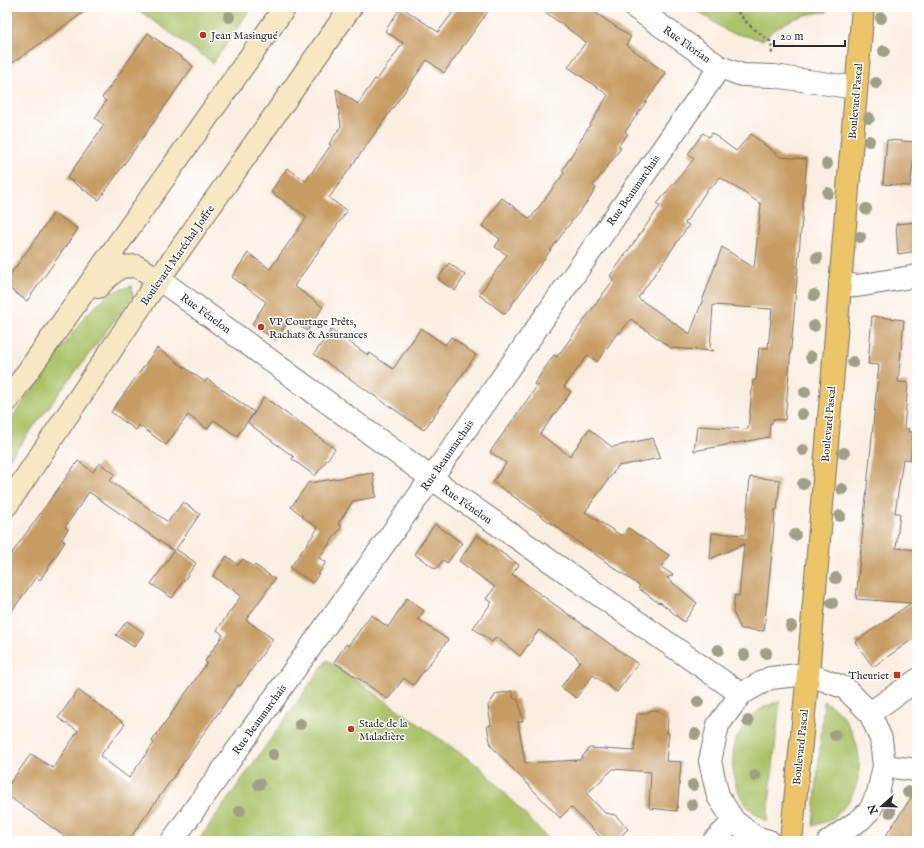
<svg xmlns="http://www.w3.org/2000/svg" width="924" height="848" viewBox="0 0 924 848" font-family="'IM FELL English',serif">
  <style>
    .green { fill: #aac268; stroke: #6a764a }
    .building { fill: #c79c63; fill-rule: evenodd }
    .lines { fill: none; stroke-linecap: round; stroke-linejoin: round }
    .street-casing { stroke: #736f6b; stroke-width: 24 }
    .secondary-casing { stroke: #736f6b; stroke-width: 24 }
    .primary-casing { stroke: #736f6b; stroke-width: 24 }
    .path { stroke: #736f6b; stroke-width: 2.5; stroke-dasharray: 3 3; stroke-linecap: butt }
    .street { stroke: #fff; stroke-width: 22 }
    .secondary { stroke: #f7e8c3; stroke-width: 22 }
    .primary { stroke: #ecc569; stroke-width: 22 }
    .tree { fill: #a0a088 }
    .poi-dot { fill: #c8321e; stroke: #fff; stroke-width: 1.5 }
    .labels { text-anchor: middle; stroke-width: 3; stroke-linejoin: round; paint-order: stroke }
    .poi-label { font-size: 11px; fill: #2b2b2b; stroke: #fff; text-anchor: start }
    .street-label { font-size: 11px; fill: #2b2b2b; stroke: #fff }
  </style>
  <rect width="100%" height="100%" fill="#fff"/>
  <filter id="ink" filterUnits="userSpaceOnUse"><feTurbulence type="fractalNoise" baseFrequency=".025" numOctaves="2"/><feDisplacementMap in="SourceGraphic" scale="8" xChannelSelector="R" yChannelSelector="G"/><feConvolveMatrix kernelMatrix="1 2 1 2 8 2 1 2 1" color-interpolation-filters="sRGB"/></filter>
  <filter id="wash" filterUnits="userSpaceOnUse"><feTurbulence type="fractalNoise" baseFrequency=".012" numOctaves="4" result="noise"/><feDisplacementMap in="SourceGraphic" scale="16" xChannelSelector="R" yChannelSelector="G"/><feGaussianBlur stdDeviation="0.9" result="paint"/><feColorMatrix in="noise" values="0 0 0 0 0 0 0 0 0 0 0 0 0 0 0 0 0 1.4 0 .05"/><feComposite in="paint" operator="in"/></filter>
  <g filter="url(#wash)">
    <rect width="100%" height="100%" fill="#faeee1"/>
    <!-- green -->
    <g class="green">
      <polygon points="134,7 252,7 213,63"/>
      <path d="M692 7H828L827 12C802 13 781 22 763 40L728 32Z"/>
      <polygon points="132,286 133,296 7,462 7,424 85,316 110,293"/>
      <polygon points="327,660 480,767 550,841 198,841"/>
      <path d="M780 701 767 822C761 817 753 813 748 807 733 790 730 765 735 743 738 733 748 720 756 713 762 707 772 704 780 701Z"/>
      <path d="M824 701C830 705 836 709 841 714 844 717 846 721 848 725 867 755 862 796 833 818 828 822 819 824 813 826Z"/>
    </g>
    <g id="blocks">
      <!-- building -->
      <g class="building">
        <polygon points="7,7 91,7 7,67"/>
        <polygon points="401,7 438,32 457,7 491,7 444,73 427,60 329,198 347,211 294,286 323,307 307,331 290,319 275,340 252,324 266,302 232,277 248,253 270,269 307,217 271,192 287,168 306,181 331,145 329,144 341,126 336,89 358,104 375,79 377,80 403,43 385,31"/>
        <polygon points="538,7 587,7 631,37 626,45 666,73 625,132 628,134 618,146 621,148 593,186 596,188 590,198 568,226 505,314 479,295 507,255 495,247 500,239 482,226 502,198 530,219 564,173 562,171 608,95 568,67 586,42"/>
        <polygon points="148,33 193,66 99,200 67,178 104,125 95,118 106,101 102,98"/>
        <path d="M703 133 709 137 712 133 736 151 751 134 780 157 807 159 785 420 773 419 772 423H770L769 437 694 451 697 426 748 429 753 380H756L759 348H768L772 309 713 305 710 348 714 351 671 348 631 319 620 333 618 332 597 362 588 355 564 387 571 392 540 434 570 456 589 429 612 447 653 438 661 458 618 466 585 512 622 536 628 528 669 555 661 567 673 575 667 578 697 603 684 622 660 602 659 603 638 588 640 586 493 482 506 463 490 452 537 386 534 384 554 355 557 357 614 279 610 276 660 206 657 204 694 159 688 154ZM720 177 761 204 754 268 722 247 690 334 638 298 689 225 685 223 709 187 711 188Z"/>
        <polygon points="887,140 916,142 910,186 883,184"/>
        <polygon points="54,213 78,229 27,301 7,287 7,279"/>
        <polygon points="917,222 917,251 898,254 896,224"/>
        <polygon points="449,263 465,275 455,291 438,279"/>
        <polygon points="872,316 904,320 898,382 908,383 904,428 909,429 908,432 913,432 910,460 903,459 895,513 900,513 896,548 917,550 917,636 873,667 855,642 911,603 856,599 879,365 868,364"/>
        <polygon points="421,328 445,345 451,337 476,355 424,430 314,354 331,330 368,355 370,353 393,369"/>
        <polygon points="157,348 205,382 207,379 254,412 237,436 214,420 207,429 188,415 166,445 139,425 136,430 111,412"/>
        <polygon points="264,397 335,449 315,476 292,459 294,457 248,423"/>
        <polygon points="78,461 93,472 99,463 115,474 110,481 168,522 183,502 200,514 176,549 196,563 172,598 151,584 174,551 89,492 65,527 68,529 62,539 65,542 40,580 36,577 7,618 7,560"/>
        <polygon points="373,473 376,497 353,501 338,524 342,526 319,558 326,562 313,583 290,568 318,528 302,517 303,516 291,507 308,483"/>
        <polygon points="750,477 780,480 777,510 775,510 772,552 764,631 741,629 733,612 735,595 739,596 744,544 710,559 712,533 745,535"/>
        <polygon points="435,524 462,543 447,563 443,560 436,569 414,554"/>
        <polygon points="477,535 519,565 512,574 638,664 617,692 593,675 576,698 561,687 580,661 576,658 577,657 539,630 520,656 496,637 492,642 473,628 492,602 486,599 495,587 459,561"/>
        <polygon points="227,556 238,565 243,559 254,567 255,565 275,579 246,620 273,639 240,686 238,685 128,841 71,841 7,795 7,787 31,754 53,768 78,731 58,718 78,690 125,724 100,756 129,778 154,743 152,741 207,663 205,661 223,635 217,630 241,596 213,576"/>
        <polygon points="407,598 424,611 418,619 448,640 413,685 404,678 388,699 334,662 346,644 348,646 371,615 388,627"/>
        <polygon points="127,621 144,633 134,647 116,635"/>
        <polygon points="512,691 514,699 518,699 523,721 518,722 525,763 580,760 589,748 634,751 637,714 646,714 652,710 659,711 668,717 667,733 669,733 666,761 681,762 677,811 649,808 651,772 613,769 587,794 605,813 615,815 628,829 616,841 604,841 571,807 560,818 491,746 487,726 491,725 488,706 496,694"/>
        <polygon points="917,789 917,841 882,841"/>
      </g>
    </g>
  </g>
  <g filter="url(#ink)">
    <use href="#blocks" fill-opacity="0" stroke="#736f6b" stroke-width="1"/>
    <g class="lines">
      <defs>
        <g id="street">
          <polyline points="634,7 720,67 742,75 774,76 856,88"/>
          <polyline points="159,279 431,478 741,694"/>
          <polyline points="840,283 857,286 917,276"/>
          <polyline points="870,713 917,680"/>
          <polyline points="884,766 917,770"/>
          <polyline points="172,841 445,459 720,67"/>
          <polyline points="714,841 734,821"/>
          <polyline points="769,841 755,837 734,821 718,796 710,761 718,725 741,694 770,678 808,674 845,688 870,713 881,739 884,766 878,793 870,810 861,819 829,841"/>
        </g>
        <g id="secondary">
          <polyline points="98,287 108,277 120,267 136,266 159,279"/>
          <polyline points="7,401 285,7"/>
          <polyline points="7,505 159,279 351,7"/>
        </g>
        <polyline id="primary" points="791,841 808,674 863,7"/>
      </defs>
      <!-- street casing -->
      <use href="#street" class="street-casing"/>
      <!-- secondary casing -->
      <use href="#secondary" class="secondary-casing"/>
      <!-- primary casing -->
      <use href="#primary" class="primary-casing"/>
      <!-- path -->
      <g class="path">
        <polyline points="720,7 736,10"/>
        <polyline points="738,7 736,10 749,25 771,42 772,54"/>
      </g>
      <!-- street -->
      <use href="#street" class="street"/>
      <!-- secondary -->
      <use href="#secondary" class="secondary"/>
      <!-- primary -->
      <use href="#primary" class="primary"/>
    </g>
    <!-- trees -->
    <g class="tree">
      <circle cx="229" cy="17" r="6"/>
      <circle cx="881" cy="18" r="6"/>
      <circle cx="884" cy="51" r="6"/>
      <circle cx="876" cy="83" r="6"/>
      <circle cx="869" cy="118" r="6"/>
      <circle cx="869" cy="141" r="6"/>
      <circle cx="827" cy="164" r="6"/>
      <circle cx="828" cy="193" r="6"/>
      <circle cx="866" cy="209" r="6"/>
      <circle cx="860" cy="237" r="6"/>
      <circle cx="817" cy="258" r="6"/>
      <circle cx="814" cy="295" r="6"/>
      <circle cx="814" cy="326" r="6"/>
      <circle cx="811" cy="357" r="6"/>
      <circle cx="853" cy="362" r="6"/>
      <circle cx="805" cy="392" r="6"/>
      <circle cx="802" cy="414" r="6"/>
      <circle cx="803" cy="450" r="6"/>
      <circle cx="844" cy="453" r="6"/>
      <circle cx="803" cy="484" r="6"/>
      <circle cx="842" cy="489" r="6"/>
      <circle cx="840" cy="516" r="6"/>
      <circle cx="795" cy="535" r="6"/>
      <circle cx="836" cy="578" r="6"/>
      <circle cx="832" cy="603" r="6"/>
      <circle cx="791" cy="626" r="6"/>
      <circle cx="718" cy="650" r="6"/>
      <circle cx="766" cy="653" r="6"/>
      <circle cx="744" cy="655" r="6"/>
      <circle cx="698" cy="702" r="6"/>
      <circle cx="748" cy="721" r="6"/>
      <circle cx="300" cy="724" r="6"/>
      <circle cx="695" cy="734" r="6"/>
      <circle cx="835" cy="735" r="6"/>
      <circle cx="273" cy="755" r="6"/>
      <circle cx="755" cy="776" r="6"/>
      <circle cx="259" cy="784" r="6"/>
      <circle cx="693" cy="785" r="6"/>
      <circle cx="908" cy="792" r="6"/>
      <circle cx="692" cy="805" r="6"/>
      <circle cx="240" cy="811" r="6"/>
      <circle cx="890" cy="812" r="6"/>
    </g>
  </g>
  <!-- markers -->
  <g class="poi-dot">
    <circle cx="203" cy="35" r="4"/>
    <circle cx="261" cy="327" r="4"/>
    <rect x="893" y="671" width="8" height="8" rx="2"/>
    <circle cx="351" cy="729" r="4"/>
  </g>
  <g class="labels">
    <!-- poi labels -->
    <g class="poi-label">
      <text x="211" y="39">Jean Masingué</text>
      <text x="269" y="325">VP Courtage Prêts,<tspan x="269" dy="13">Rachats &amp; Assurances</tspan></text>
      <text x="889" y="679" text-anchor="end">Theuriet</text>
      <text x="359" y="727">Stade de la<tspan x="359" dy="13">Maladière</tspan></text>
    </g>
    <!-- street labels -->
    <g class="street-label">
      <text transform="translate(687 44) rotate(35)" y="4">Rue Florian</text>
      <text transform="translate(855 101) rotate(-85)" y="4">Boulevard Pascal</text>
      <text transform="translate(633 190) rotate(-55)" y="4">Rue Beaumarchais</text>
      <text transform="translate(177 255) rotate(-55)" y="4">Boulevard Maréchal Joffre</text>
      <text transform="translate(206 313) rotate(36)" y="4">Rue Fénelon</text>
      <text transform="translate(828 424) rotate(-85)" y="4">Boulevard Pascal</text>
      <text transform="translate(447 455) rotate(-55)" y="4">Rue Beaumarchais</text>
      <text transform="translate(467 504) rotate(35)" y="4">Rue Fénelon</text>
      <text transform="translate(259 719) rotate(-54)" y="4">Rue Beaumarchais</text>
      <text transform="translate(800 747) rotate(-84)" y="4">Boulevard Pascal</text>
    </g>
  </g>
  <!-- margin -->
  <rect width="924" height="848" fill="none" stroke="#fff" stroke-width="24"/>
  <!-- north arrow -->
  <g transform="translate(882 806) rotate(250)" stroke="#ffffff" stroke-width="3" paint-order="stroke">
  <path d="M0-3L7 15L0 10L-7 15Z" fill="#2b2b2b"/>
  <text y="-6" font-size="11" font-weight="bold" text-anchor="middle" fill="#2b2b2b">N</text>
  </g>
  <!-- scale -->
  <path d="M774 40v6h71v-6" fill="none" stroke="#2b2b2b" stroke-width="2"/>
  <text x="780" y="40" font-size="12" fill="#2b2b2b" stroke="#ffffff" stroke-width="3" paint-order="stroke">20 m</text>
</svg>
